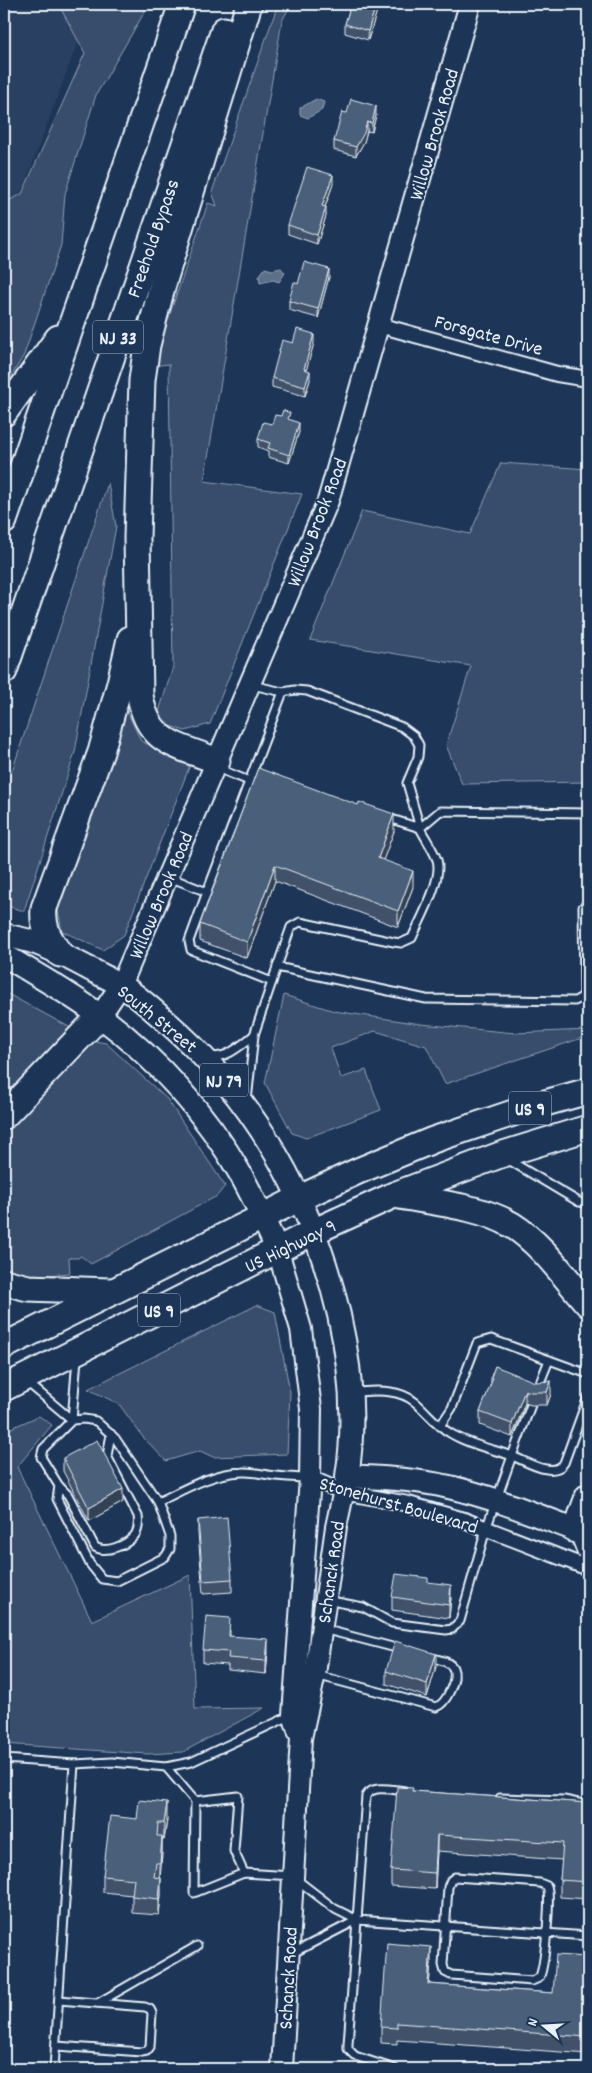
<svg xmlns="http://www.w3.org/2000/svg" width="592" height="2073" viewBox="0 0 592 2073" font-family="Dekko,sans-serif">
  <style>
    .built { fill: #2a4162 }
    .green { fill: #374d6c; stroke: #909fb2 }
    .water { fill: #5d7089; stroke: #95a4b5 }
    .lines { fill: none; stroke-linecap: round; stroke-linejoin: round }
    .lane-casing { stroke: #e8f1f8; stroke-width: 11 }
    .street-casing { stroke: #e8f1f8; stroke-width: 18 }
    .secondary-casing { stroke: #e8f1f8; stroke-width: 24 }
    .primary-casing { stroke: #e8f1f8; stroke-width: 26 }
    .highway-casing { stroke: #e8f1f8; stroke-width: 29 }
    .lane { stroke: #1d3557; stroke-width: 7 }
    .street { stroke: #1d3557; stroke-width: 14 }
    .secondary { stroke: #1d3557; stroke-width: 20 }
    .primary { stroke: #1d3557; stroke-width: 22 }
    .highway { stroke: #1d3557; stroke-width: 25 }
    .wall { fill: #3f5169; stroke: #e8f1f8 }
    .shaded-wall { fill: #334255; stroke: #e8f1f8 }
    .building { fill: #495e7a; stroke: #e8f1f8 }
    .labels { text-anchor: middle; stroke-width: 4; stroke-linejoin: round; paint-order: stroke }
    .shield { fill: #1d3557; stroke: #abb9c8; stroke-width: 1 }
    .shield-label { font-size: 19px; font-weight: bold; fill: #e8f1f8 }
    .street-label { font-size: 20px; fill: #e8f1f8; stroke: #1d3557 }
  </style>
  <rect width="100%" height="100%" fill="#1d3557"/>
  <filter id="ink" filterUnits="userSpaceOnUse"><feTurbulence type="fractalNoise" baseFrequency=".02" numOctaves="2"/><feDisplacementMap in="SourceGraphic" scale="10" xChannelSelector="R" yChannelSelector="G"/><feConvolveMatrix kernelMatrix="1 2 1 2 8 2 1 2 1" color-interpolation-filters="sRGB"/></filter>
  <g filter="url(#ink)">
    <!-- built -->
    <polygon class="built" points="4,4 92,4 5,237 4,236"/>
    <!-- green -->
    <g class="green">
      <polygon points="55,4 147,4 144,13 96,95 65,194 61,245 24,355 4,389 4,203 22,194 85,53 61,9"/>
      <polygon points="278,4 291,4 282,21 204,481 302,494 210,724 185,731 156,721 173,667 169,364 152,366 208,203 217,206 212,192"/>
      <polygon points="501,463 588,469 588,782 462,784 446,745 471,666 310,640 362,511 470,534"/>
      <polygon points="108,483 116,526 75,752 24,911 4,905 4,795"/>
      <polygon points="125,707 141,741 190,765 124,935 103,950 62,931 57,905"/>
      <polygon points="4,992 71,1028 4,1096"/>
      <polygon points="284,995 334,1011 421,1024 515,1033 588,1030 588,1036 445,1084 426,1046 375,1031 331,1048 341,1078 366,1070 381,1110 306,1138 292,1133 265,1083"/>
      <polygon points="94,1041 106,1043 167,1099 225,1186 217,1196 91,1264 81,1256 78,1258 69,1258 70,1273 23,1277 4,1271 4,1129 80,1049"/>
      <polygon points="257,1305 275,1312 290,1392 287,1454 213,1457 200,1451 166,1461 142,1436 119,1404 88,1389"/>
      <polygon points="39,1416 52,1425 17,1467 92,1621 190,1575 195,1709 264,1708 183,1752 148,1754 4,1744 4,1431"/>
    </g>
    <!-- water -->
    <g class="water">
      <polygon points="316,99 324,102 322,110 308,118 300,115 300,108"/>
      <polygon points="265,268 272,270 281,268 285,273 279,282 273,280 260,283 259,276"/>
    </g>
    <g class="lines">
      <defs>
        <g id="lane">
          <polyline points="252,685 283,692 295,690 307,691 402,727 414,736 419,745 418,757 407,783 420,828 440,811 588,813"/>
          <polyline points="217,768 249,781"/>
          <polyline points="169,877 207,892 189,941 191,950 272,982"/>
          <polyline points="207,892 283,692"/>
          <path d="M277 967 291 927 300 922 394 942 401 943 412 938C420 920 443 879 437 860 433 849 425 838 420 828L385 817"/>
          <path d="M209 1056C226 1060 241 1045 254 1035"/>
          <polyline points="247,1101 254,1035 277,967 426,999 575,1001 582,997 584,993 583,907 588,907"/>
          <polyline points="507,1159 579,1202 588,1203"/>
          <polyline points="27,1382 72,1420 77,1358"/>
          <polyline points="537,1390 549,1360"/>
          <path d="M531 1405 512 1456C526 1461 553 1479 564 1463L588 1397"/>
          <polygon points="84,1419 96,1421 115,1438 158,1502 170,1536 170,1549 165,1557 117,1581 102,1579 90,1564 57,1499 59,1486 41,1457 43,1449 72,1420"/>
          <polyline points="440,1426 452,1408 477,1343 491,1339 588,1374"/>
          <path d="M59 1486 68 1495 95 1547C106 1554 127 1545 135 1535 139 1529 139 1523 138 1516L107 1456 111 1434"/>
          <path d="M158 1502C185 1489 212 1473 242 1472 254 1471 265 1475 276 1476 287 1477 297 1478 307 1478"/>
          <path d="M326 1600 363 1607 392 1623 446 1630 452 1629 460 1621 486 1529 512 1456C492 1449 467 1444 450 1433 436 1425 427 1412 415 1402 398 1388 375 1391 355 1392"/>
          <polyline points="323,1629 400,1649"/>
          <path d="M316 1675 436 1707C446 1704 458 1679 453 1668 449 1660 435 1659 427 1657"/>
          <polyline points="4,1759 74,1764 112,1762 166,1767 191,1762 292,1715"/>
          <polyline points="166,1767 195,1801 194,1893 244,1873 292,1876 335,1909 357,1920 588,1936"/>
          <polyline points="500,1798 564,1800 588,1805"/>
          <polyline points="195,1801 238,1796 234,1851 244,1873"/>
          <path d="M455 1877 540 1883 547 1886C551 1896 545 1969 539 1978L532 1981 451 1975 445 1972 443 1965 448 1887 451 1880Z"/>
          <polyline points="291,1954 357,1920"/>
          <polyline points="98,2003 197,1946"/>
          <polyline points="56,2046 142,2052 147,2051 150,2047 152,2013 150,2009 145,2007 59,2000"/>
          <polyline points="54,2069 74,1764"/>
          <path d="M395 2069 355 2056 348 2049V2044L366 1796C373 1784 393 1790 405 1791"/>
        </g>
        <g id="street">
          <polyline points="379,325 557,374 588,379"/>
          <polyline points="310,1478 343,1492 408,1504 464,1520 588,1568"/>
          <polyline points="576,1530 588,1560"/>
        </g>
        <g id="secondary">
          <polyline points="100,1016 121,985 328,501 470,4"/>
          <polyline points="278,1251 301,1329 311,1409 310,1478 293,1715 299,1733"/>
          <polyline points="282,2069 301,1738 315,1674 336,1527 347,1476"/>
        </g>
        <g id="primary">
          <path d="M4 935C13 937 24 939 33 942 52 948 70 959 88 968 99 974 110 979 121 985 138 996 153 1010 168 1023 256 1100 313 1202 339 1315 351 1368 356 1421 347 1476 381 1478 416 1479 449 1487 493 1497 534 1514 576 1530"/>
          <path d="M4 955C36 975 70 993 100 1016 156 1058 207 1114 241 1175 255 1200 266 1225 278 1251"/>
        </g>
        <g id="highway">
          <polyline points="4,413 58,338"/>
          <polyline points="4,521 182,4"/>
          <polyline points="4,671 224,30"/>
          <path d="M217 761C177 745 147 743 140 695L137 538 142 380 147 345 162 287 249 4"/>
          <path d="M60 954C49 939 42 927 44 908L101 752 120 683 130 639"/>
          <polyline points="4,1116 100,1016"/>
          <path d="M394 1195C431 1202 480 1206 512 1225 541 1243 566 1279 588 1304"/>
          <polyline points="4,1282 28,1288 110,1291"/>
          <polyline points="4,1346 300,1198 358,1171 433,1140 531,1107 588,1091"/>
          <polyline points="4,1388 315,1231 394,1195 500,1155 588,1128"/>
          <polyline points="576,1530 588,1497"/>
        </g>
      </defs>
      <!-- lane casing -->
      <use href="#lane" class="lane-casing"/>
      <!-- street casing -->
      <use href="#street" class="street-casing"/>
      <!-- secondary casing -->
      <use href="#secondary" class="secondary-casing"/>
      <!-- primary casing -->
      <use href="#primary" class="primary-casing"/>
      <!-- highway casing -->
      <use href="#highway" class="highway-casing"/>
      <!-- lane -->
      <use href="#lane" class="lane"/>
      <!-- street -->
      <use href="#street" class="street"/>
      <!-- secondary -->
      <use href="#secondary" class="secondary"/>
      <!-- primary -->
      <use href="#primary" class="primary"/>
      <!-- highway -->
      <use href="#highway" class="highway"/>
    </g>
    <!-- wall -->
    <g class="wall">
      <polygon points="351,4 379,4 368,40 345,33 345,24"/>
      <polygon points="347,113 376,115 372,132 367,131 364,142 356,156 334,150 334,141"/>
      <polygon points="333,184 325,207 326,216 317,244 288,234 288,225"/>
      <polygon points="329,277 318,318 289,310 289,301 298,284"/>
      <polygon points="293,343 314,343 306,370 310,380 305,396 272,387 272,378"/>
      <polygon points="290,420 299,432 289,463 268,457 268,451 258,447 258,439 272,424"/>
      <polygon points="258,768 394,831 383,860 413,887 398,927 275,881 247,958 200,941 200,924"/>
      <polygon points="495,1366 551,1394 547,1405 531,1405 525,1403 512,1437 480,1425 480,1412 491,1384 491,1377"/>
      <polygon points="63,1458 123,1502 89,1521 63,1471"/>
      <polygon points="198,1520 232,1579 232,1592 203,1594 198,1533"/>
      <polygon points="428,1582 451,1598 449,1618 392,1610 392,1597"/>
      <polygon points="230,1630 230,1636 268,1652 266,1674 228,1670 228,1665 203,1663 203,1650"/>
      <polygon points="436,1667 427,1697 386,1684 386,1671"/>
      <polygon points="413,1791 588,1803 588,1899 560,1897 560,1880 562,1860 437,1851 435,1889 391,1886 391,1870"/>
      <polygon points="137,1819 167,1820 164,1840 162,1840 162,1853 160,1878 161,1895 159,1915 132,1913 132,1895 103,1892 103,1876"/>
      <polygon points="588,1957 588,2054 397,2040 397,2044 381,2043 381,2027 431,1963 429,1984 553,1993"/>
    </g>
    <!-- shaded-wall -->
    <g class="shaded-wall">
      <polygon points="376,4 379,4 368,40 368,31"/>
      <polygon points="376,106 376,115 372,132 372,123"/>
      <polygon points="367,122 367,131 364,142 356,156 356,147"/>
      <polygon points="333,175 333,184 322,215 322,206"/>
      <polygon points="326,207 326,216 317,244 317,235"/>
      <polygon points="329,269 329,277 318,318 318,309"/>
      <polygon points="314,334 314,343 304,378 304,369"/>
      <polygon points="310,371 310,380 305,396 305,387"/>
      <polygon points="299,423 299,432 289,463 289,455"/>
      <polygon points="394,814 394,831 378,874 378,858"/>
      <polygon points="275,865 275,881 247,958 247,942"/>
      <polygon points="413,871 413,887 398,927 398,911"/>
      <polygon points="551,1381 551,1394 547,1405 547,1392"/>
      <polygon points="525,1390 525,1403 512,1437 512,1424"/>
      <polygon points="123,1489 123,1502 89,1521 89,1508"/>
      <polygon points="451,1585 451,1598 449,1618 449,1605"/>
      <polygon points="268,1639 268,1652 266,1674 266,1661"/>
      <polygon points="436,1654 436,1667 427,1697 427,1684"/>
      <polygon points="167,1803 167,1820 164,1840 164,1823"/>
      <polygon points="437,1835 437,1851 435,1889 435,1873"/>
      <polygon points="162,1836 162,1853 160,1880 160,1863"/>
      <polygon points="161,1878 161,1895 159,1915 159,1899"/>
      <polygon points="431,1947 431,1963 428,2000 428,1984"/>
    </g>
    <!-- building -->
    <g class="building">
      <polygon points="351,4 376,4 368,31 345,24"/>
      <polygon points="351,99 376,106 372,123 367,122 364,133 356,147 334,141 342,112 347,113"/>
      <polygon points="307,167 333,175 322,206 326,207 317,235 288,225"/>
      <polygon points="304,262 329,269 318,309 289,301 294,282 298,284"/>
      <polygon points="297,329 314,334 304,369 310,371 305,387 272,378 282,340 293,343"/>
      <polygon points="283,410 290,413 288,419 299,423 289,455 268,448 270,443 258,439 263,422 272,424 275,415 281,416"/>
      <polygon points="258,768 358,805 359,802 394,814 378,858 413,871 398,911 275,865 247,942 200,924"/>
      <polygon points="495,1366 535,1382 551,1381 547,1392 531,1392 525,1390 512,1424 480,1412 493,1378 491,1377"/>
      <polygon points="97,1440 123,1489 89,1508 63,1458"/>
      <polygon points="227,1517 232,1579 203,1581 198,1520"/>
      <polygon points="396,1574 428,1578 428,1582 451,1585 449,1605 392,1597"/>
      <polygon points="206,1616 230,1618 229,1636 268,1639 266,1661 228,1658 229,1652 203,1650"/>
      <polygon points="395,1641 436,1654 427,1684 386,1671"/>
      <polygon points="397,1787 413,1788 412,1791 588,1803 588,1882 560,1880 563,1843 437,1835 435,1873 391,1870"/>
      <polygon points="139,1800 167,1803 164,1823 158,1823 157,1836 162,1836 160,1863 156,1863 154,1877 161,1878 159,1899 132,1896 134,1879 103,1876 110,1816 137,1819"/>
      <polygon points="387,1943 431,1947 428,1984 553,1993 556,1955 588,1957 588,2037 397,2023 397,2028 381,2027"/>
    </g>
  </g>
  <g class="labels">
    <!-- shield labels -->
    <g class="shield">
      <rect x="93" y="320.5" width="50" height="33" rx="4"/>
      <rect x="200" y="1063.5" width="48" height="33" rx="4"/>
      <rect x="509" y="1091.5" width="42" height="33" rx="4"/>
      <rect x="138" y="1293.5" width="42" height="33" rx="4"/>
    </g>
    <g class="shield-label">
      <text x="118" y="344">NJ 33</text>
      <text x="224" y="1087">NJ 79</text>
      <text x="530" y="1115">US 9</text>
      <text x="159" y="1317">US 9</text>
    </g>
    <!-- street labels -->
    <g class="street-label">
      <text transform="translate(433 134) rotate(-74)" y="7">Willow Brook Road</text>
      <text transform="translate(152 238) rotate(-71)" y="7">Freehold Bypass</text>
      <text transform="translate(489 334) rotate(15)" y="7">Forsgate Drive</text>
      <text transform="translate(316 522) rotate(-69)" y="7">Willow Brook Road</text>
      <text transform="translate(160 895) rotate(-67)" y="7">Willow Brook Road</text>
      <text transform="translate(158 1018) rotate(39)" y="7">South Street</text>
      <text transform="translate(290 1245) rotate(-26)" y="7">US Highway 9</text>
      <text transform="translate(399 1504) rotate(16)" y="7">Stonehurst Boulevard</text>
      <text transform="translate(330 1572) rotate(-82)" y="7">Schanck Road</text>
      <text transform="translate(287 1978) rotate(-87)" y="7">Schanck Road</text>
    </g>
  </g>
  <!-- margin -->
  <rect width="592" height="2073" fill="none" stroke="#1d3557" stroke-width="20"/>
  <rect x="10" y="10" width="572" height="2053" fill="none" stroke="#e8f1f8" stroke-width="2" filter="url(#ink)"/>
  <!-- north arrow -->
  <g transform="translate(544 2026) rotate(288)" stroke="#1d3557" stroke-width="4" paint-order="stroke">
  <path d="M0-4L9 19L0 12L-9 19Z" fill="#e8f1f8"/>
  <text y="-8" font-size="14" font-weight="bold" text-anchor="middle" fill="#e8f1f8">N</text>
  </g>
</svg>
